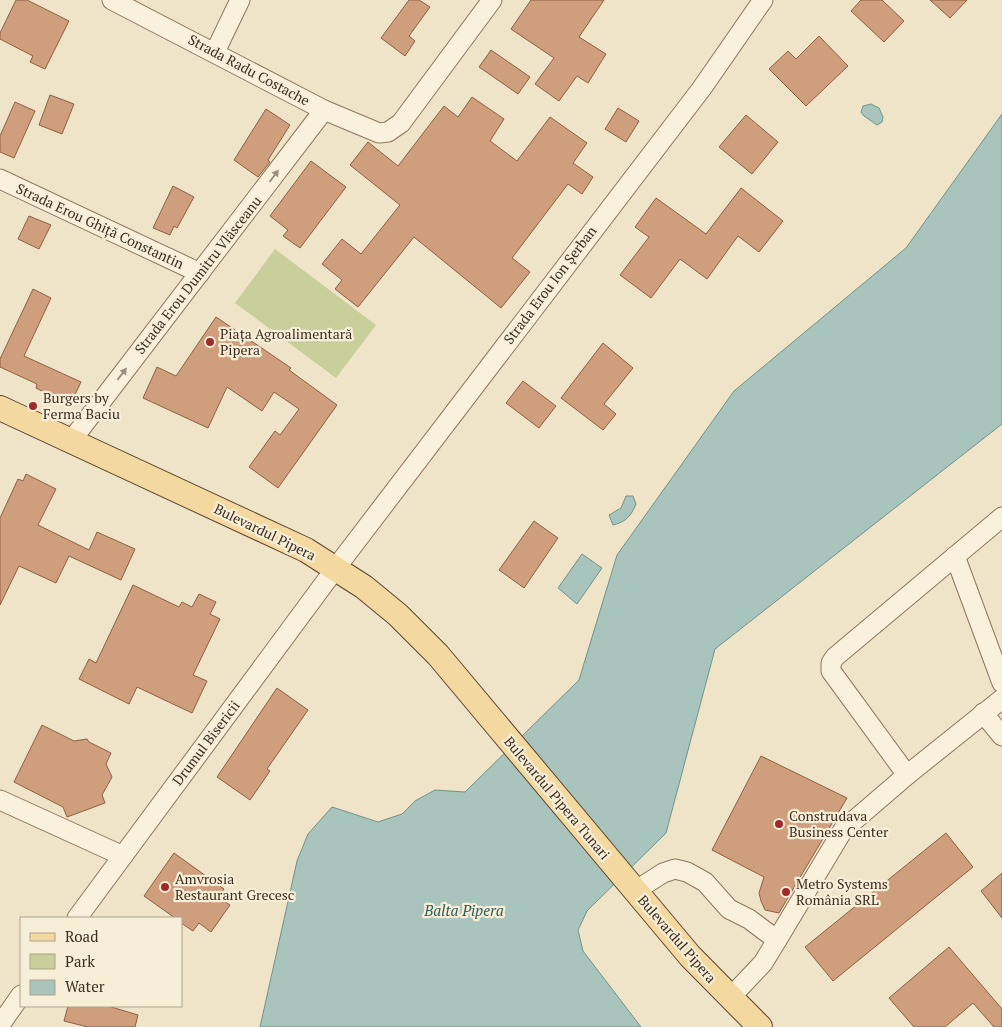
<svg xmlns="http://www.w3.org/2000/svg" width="1002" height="1027" viewBox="0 0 1002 1027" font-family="'PT Serif',serif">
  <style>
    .green { fill: #c9cf9b }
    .water { fill: #a9c4bc; stroke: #6f938a }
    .building { fill: #cf9f7d; stroke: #8d5f41 }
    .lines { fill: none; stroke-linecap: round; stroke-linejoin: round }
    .minor-casing { stroke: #8d765c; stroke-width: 21 }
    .major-casing { stroke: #5b4430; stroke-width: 26 }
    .minor { stroke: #faf1dc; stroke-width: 19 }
    .major { stroke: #f3d9a0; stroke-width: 24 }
    .oneway { fill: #9c907e }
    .poi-dot { fill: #9e2a2b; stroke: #f7eed8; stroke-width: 2 }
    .labels { text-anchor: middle; stroke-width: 4.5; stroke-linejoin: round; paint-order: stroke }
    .street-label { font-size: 14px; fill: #3d2e20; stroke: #f7eed8 }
    .poi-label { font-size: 14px; fill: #3d2e20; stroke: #f7eed8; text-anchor: start }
    .water-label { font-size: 15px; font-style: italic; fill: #2f5d5a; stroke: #f7eed8 }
  </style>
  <rect width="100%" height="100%" fill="#f0e4c8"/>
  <!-- green -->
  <polygon class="green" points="275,249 376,325 336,378 235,303"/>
  <!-- water -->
  <g class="water">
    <polygon points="871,104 879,108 883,117 882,122 877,125 864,116 861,112 863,106"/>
    <polygon points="1002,114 1002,424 715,649 666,833 587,911 578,930 583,951 641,1027 260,1027 297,861 308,834 332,807 378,822 402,814 415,801 435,790 465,792 579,680 617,555 734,391 906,248"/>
    <path d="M626 496H633L636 504C631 516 626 522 613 525L609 515 621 508Z"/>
    <polygon points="582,554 602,568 577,604 558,588"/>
  </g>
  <!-- building -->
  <g class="building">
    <polygon points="16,0 27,0 69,21 45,69 30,62 33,56 0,39 0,33"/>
    <polygon points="409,0 419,0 430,7 409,36 415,41 405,56 381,38"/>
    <polygon points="531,0 604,0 579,37 606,54 588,83 577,76 559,101 535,84 554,58 511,29"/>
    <polygon points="861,0 882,0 904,21 884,42 851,11"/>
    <polygon points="930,0 967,0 950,18"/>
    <polygon points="819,36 848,66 806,106 769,69 788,51 796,59"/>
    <polygon points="491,50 530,77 518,94 479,67"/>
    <polygon points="50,95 74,104 62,134 39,125"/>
    <polygon points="472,97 504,119 490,141 517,161 550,117 587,143 573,163 593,177 582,194 568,184 512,258 530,272 501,308 414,237 358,307 335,289 342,280 322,264 342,239 361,254 400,205 350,165 368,142 398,166 444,106 458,117"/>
    <polygon points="15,102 35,111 14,158 0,152 0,136"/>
    <polygon points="618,108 639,121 626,142 605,129"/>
    <polygon points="266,109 290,125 268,160 270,162 258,177 234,160"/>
    <polygon points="746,115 778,142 752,174 719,147"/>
    <polygon points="311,161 346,187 300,248 283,236 288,230 270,216"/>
    <polygon points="173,186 194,197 177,228 174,226 170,235 153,228"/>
    <polygon points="741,188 783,221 759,252 738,236 707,279 680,259 651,298 620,275 649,237 635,227 656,198 706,234"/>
    <polygon points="29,216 51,225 39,249 18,239"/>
    <polygon points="33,289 51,298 24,356 81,382 70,405 36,388 37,384 0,367 0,359"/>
    <polygon points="216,317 291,368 289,370 337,405 278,488 249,467 275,431 280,435 299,409 274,392 262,411 227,387 208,428 143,398 157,367 176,376"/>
    <polygon points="603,343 633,368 604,404 616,414 603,430 561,398"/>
    <polygon points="523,381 556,406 539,428 506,403"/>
    <polygon points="26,474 56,489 38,525 89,550 97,532 135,549 121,580 69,556 56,583 19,566 0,605 0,518 18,479 23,481"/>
    <polygon points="534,521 558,538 524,588 499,570"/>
    <polygon points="133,585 179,607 182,602 192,607 199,594 216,602 210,614 220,619 193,675 207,681 192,713 137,687 129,704 79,679 89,659 96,663"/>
    <polygon points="277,688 308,710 267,769 270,771 250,800 217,777"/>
    <polygon points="42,725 74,741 87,739 89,742 111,753 106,764 112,777 102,795 105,803 67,817 63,807 14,782"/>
    <polygon points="761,756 847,798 779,913 765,910 761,901 759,893 764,877 712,850"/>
    <polygon points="946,833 973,867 833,981 805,947"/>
    <polygon points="174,853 224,889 218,897 230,905 211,932 199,923 193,931 181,923 181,918 175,918 144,896"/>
    <polygon points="1002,873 1002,918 981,891"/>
    <polygon points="949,947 1002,1009 1002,1027 994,1027 973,1003 945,1027 914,1027 889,998"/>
    <polygon points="68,1006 108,1006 138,1015 135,1027 88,1027 64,1021"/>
  </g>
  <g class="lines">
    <defs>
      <g id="minor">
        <polyline points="112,0 324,110 379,133 388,132 401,123 492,0"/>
        <polyline points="215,52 240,0"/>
        <polyline points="0,179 200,273"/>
        <polyline points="71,441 324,110"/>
        <polyline points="955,556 1002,683"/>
        <polyline points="983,713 1002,736"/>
        <polyline points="907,775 831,671 831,663 835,657 1002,517"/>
        <polyline points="0,800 123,856"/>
        <polyline points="635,891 663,873 675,869 687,872 705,882 729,909 749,919 777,940 763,963 730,998"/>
        <polyline points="77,918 335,569 702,88 763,0"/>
        <polyline points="777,940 843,830 907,775 1002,699"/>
        <polyline points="0,1025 21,995"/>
      </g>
      <polyline id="major" points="0,408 306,550 364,587 398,615 438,655 690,956 760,1027"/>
    </defs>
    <!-- minor casing -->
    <use href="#minor" class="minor-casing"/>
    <!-- major casing -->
    <use href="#major" class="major-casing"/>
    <!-- minor -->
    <use href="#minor" class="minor"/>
    <!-- major -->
    <use href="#major" class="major"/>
  </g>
  <!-- one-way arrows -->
  <defs><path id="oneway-solid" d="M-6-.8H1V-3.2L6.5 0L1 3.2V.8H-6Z" transform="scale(1.25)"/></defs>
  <g class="oneway">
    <use href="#oneway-solid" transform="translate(274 176) rotate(-53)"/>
    <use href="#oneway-solid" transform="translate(122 374) rotate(-52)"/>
  </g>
  <!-- markers -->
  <g class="poi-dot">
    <circle cx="210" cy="342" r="5"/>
    <circle cx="33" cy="406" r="5"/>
    <circle cx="779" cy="824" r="5"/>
    <circle cx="165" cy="887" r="5"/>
    <circle cx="786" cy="892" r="5"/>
  </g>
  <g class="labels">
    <!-- street labels -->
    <g class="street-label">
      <text transform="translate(249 70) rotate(28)" y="5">Strada Radu Costache</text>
      <text transform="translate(100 226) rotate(25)" y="5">Strada Erou Ghiță Constantin</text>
      <text transform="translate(198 275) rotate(-52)" y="5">Strada Erou Dumitru Vlăsceanu</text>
      <text transform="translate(550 285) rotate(-53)" y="5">Strada Erou Ion Șerban</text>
      <text transform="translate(265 532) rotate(26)" y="5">Bulevardul Pipera</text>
      <text transform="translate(206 743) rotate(-53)" y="5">Drumul Bisericii</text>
      <text transform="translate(557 798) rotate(50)" y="5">Bulevardul Pipera Tunari</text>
      <text transform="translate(677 939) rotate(49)" y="5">Bulevardul Pipera</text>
    </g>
    <!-- poi labels -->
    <g class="poi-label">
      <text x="220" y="339">Piața Agroalimentară<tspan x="220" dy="16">Pipera</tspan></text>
      <text x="43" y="403">Burgers by<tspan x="43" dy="16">Ferma Baciu</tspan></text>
      <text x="789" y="821">Construdava<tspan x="789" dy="16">Business Center</tspan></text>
      <text x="175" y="884">Amvrosia<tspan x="175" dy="16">Restaurant Grecesc</tspan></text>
      <text x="796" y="889">Metro Systems<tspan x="796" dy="16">România SRL</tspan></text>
    </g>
    <!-- water labels -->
    <g class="water-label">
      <text x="464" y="916">Balta Pipera</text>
    </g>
  </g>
  <!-- legend -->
  <rect x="20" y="917" width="162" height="90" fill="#f7eed8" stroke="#ada18e"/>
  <rect x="30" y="933" width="25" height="8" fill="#f3d9a0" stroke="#ada18e"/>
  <text x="65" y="942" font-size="15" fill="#3d2e20">Road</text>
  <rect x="30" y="954" width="25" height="15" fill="#c9cf9b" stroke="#ada18e"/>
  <text x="65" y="967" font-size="15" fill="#3d2e20">Park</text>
  <rect x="30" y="980" width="25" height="15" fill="#a9c4bc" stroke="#ada18e"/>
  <text x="65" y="992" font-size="15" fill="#3d2e20">Water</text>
</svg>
